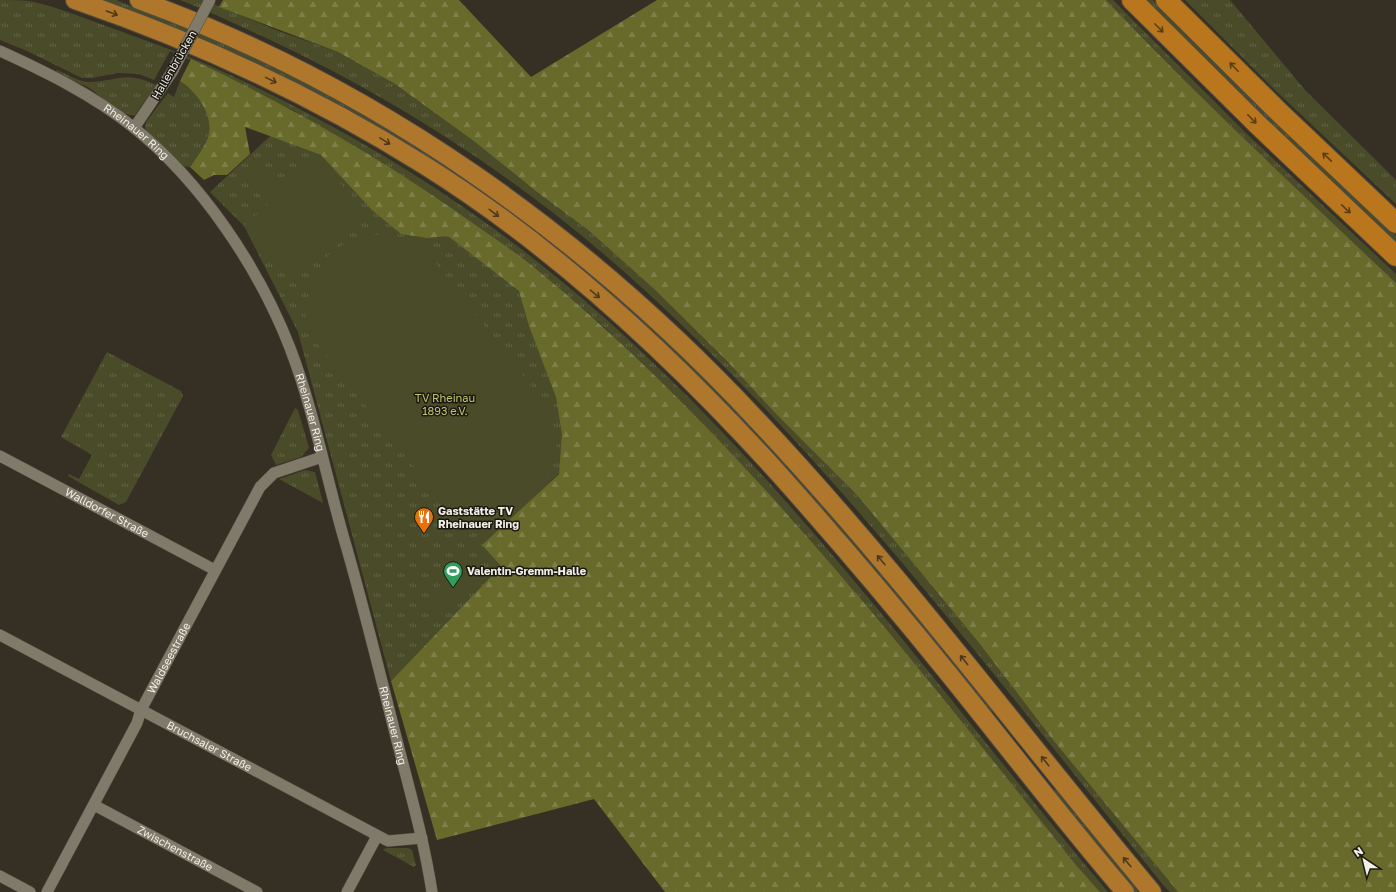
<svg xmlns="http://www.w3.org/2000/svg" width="1396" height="892" viewBox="0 0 1396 892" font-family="'Golos Text',sans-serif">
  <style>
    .grass { fill: url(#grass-tufts) }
    .forest { fill: url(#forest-firs) }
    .garden { fill: #494b29 }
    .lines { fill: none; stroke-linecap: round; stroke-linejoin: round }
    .minor-casing { stroke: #504c40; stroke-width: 12 }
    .trunk-casing { stroke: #504c40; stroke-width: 20 }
    .motorway-casing { stroke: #504c40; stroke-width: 22 }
    .minor { stroke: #7f7a6a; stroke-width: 11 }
    .trunk { stroke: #ae772c; stroke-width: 18 }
    .motorway { stroke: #ba761c; stroke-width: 20 }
    .minor-bridge-casing { stroke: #504c40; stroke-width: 12; stroke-linecap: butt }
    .minor-bridge { stroke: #7f7a6a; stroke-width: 11 }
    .oneway { stroke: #4e3a1b }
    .oneway2 { stroke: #5b3e16 }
    .labels { text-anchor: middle; stroke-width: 3; stroke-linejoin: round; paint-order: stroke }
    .street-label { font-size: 11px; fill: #f2efe6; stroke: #1b1912 }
    .park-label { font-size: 11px; fill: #c0c669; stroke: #1b1912 }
    .poi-label { font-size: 11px; font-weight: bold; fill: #f2efe6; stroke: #1b1912; text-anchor: start }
  </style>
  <defs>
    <pattern id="grass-tufts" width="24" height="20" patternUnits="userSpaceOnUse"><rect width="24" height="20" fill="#494b29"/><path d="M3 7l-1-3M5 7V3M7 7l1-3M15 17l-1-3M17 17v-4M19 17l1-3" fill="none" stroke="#646548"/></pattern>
    <pattern id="forest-firs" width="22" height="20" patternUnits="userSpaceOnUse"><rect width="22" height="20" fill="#676a2a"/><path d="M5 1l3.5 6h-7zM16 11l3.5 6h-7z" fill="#7d8049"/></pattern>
  </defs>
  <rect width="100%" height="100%" fill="#353023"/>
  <!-- grass -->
  <g class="grass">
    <path d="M0 0C9 0 20 0 29 1 55 6 81 17 106 26 147 41 188 55 228 74 336 124 440 185 534 259 760 436 925 675 1108 892H1100L1076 865 849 585 791 518 715 438 604 327 532 265 588 446 483 545 501 566 391 681 298 332 244 226 210 192 296 112 221 74 170 51 154 80 139 74 118 73 92 78H82L27 51 0 40Z"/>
    <polygon points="100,0 116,0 249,53 384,125 509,208 601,281 666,340 764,438 877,566 974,684 993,710 990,712 735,415 442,167 385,131 301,85 208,41"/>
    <path d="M180 0H204L276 30 338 52 395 84 475 142 537 192 588 230 654 289 725 359 776 414 857 495 979 643 1053 740 1178 892H1170L1164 886C1000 684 843 473 651 296 538 191 406 103 266 38 237 25 209 11 180 0Z"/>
    <path d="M1106 0H1113L1248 135 1396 274V283C1298 190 1199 98 1106 0Z"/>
    <polygon points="1144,0 1153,0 1295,140 1396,235 1396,245"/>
    <polygon points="1185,0 1230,0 1306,91 1396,180 1396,204 1277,92"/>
    <path d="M57 70C67 74 79 82 89 82 119 81 125 70 156 85L135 115C117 117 102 96 88 87 77 82 64 78 53 73Z"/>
    <path d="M180 81C198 93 216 118 207 140 203 149 196 158 190 167L181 166 147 133 145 127 146 122 168 93 174 97Z"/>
    <polygon points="107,352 181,391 183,396 126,502 119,505 68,476 69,474 79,479 92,455 61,437"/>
    <polygon points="295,408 298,410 309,448 301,457 276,465 271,455"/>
    <polygon points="305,470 315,472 323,503 279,479"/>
    <polygon points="1057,789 1142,892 1135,892 1054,791"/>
    <polygon points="386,848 408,848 412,850 416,865 414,867 383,850"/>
  </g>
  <!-- forest -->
  <g class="forest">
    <path d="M223 0H459L531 77 657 0H1106C1199 98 1298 190 1396 283V892H1178L1053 740 979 643 857 495 776 414 725 359 654 289 588 230 537 192 475 142 395 84 338 52 219 7Z"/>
    <path d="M191 59C290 106 385 160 474 224 494 238 515 252 534 267 742 439 909 655 1076 865L1100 892H665L594 799 437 840 391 681 501 566 482 545 559 474 562 434 556 397 529 326 519 291 448 236 428 238 401 234 372 210 321 155 245 127 250 154 227 175H214L204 180 190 167C196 158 203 149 207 140 216 118 198 93 180 81Z"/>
  </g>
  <!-- garden -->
  <g class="garden">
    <polygon points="317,159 364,209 290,277 244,226"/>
    <polygon points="253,163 276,187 264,199 241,174"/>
    <polygon points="387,234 408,240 426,251 545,404 558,440 546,482 515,508 480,512 440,500 312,337 304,311 312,281 329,254 357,236"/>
    <polygon points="468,555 485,571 441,618 424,602"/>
  </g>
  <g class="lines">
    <defs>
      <g id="minor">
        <path id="s1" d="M0 51C46 72 93 95 133 127 201 181 259 268 290 348 315 413 327 483 347 549 365 612 380 674 396 737 409 788 424 840 432 892"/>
        <polyline points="134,128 172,72"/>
        <path id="s2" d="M0 456 215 570"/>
        <path id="s3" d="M0 635 388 841 422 838"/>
        <path id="s4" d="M94 805 257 892"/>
        <polyline points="0,876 30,892"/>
        <path id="s5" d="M47 892 137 723 141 710 260 487 274 473 322 457"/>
        <polyline points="347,892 377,836"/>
      </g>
      <g id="trunk">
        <path d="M75 0C197 42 314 96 424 165 555 247 676 360 779 474 837 539 893 605 948 673 1007 746 1064 821 1125 892"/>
        <path d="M139 0C378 87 587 237 759 422 899 571 1021 735 1152 892"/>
      </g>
      <g id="motorway">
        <polyline points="1132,0 1257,124 1396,256"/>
        <polyline points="1166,0 1280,113 1396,223"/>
      </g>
    </defs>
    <!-- minor casing -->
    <use href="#minor" class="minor-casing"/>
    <!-- trunk casing -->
    <use href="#trunk" class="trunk-casing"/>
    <!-- motorway casing -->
    <use href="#motorway" class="motorway-casing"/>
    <!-- minor -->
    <use href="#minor" class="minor"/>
    <!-- trunk -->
    <use href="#trunk" class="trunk"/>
    <!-- motorway -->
    <use href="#motorway" class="motorway"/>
    <defs>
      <polyline id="minor-bridge" points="172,72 210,0"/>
    </defs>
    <!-- minor-bridge casing -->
    <use href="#minor-bridge" class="minor-bridge-casing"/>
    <!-- minor-bridge -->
    <use href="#minor-bridge" class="minor-bridge"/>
  </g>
  <!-- one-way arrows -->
  <defs><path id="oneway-shaft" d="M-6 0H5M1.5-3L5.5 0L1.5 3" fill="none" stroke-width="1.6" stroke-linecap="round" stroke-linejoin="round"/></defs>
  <g class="oneway">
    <use href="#oneway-shaft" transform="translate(112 13) rotate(20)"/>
    <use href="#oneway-shaft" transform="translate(271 80) rotate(26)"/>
    <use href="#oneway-shaft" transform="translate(385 141) rotate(31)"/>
    <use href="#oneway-shaft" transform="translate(494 213) rotate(37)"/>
    <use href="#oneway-shaft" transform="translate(595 294) rotate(40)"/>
    <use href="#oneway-shaft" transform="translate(881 560) rotate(-130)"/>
    <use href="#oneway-shaft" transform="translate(964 660) rotate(-129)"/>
    <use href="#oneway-shaft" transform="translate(1045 761) rotate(-129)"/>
    <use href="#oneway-shaft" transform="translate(1127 862) rotate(-130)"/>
  </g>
  <g class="oneway2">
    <use href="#oneway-shaft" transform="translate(1159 28) rotate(45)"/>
    <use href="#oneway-shaft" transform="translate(1234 67) rotate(-135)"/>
    <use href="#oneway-shaft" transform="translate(1252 119) rotate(45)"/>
    <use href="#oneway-shaft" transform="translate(1327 157) rotate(-136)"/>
    <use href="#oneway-shaft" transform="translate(1346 209) rotate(44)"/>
  </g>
  <!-- icons -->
  <defs>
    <symbol id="restaurant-pin" viewBox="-11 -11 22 30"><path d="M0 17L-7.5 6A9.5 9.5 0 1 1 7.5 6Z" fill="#e8710a" stroke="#1b1912"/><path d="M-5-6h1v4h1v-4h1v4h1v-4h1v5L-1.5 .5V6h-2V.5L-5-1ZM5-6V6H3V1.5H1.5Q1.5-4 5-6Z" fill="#fff"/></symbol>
    <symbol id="stadium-pin" viewBox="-11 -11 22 30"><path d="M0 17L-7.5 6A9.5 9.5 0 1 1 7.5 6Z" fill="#2e9e5b" stroke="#1b1912"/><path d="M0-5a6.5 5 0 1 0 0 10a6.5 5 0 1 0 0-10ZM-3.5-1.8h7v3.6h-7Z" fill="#fff"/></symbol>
  </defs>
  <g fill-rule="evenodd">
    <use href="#restaurant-pin" x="413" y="506" width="22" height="30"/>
    <use href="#stadium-pin" x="442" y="560" width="22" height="30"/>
  </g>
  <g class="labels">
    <!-- street labels -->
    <g class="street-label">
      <text transform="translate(174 65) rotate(-60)" y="4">Hallenbrücken</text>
      <text dy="4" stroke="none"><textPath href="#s1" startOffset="159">Rheinauer Ring</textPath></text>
      <text dy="4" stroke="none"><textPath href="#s1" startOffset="495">Rheinauer Ring</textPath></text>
      <text dy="4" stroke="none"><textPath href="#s2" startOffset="121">Walldorfer Straße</textPath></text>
      <text dy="4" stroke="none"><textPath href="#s5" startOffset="264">Waldseestraße</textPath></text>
      <text dy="4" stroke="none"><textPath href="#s1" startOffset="819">Rheinauer Ring</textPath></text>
      <text dy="4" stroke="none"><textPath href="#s3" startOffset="237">Bruchsaler Straße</textPath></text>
      <text dy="4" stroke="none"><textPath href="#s4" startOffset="92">Zwischenstraße</textPath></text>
    </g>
    <!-- park labels -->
    <g class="park-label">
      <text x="445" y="402">TV Rheinau<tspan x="445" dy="13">1893 e.V.</tspan></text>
    </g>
    <!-- poi labels -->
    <g class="poi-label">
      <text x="438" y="515">Gaststätte TV<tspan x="438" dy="13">Rheinauer Ring</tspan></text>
      <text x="467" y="575">Valentin-Gremm-Halle</text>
    </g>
  </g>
  <!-- north arrow -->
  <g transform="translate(1364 860) rotate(325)" stroke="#1b1912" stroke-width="3" paint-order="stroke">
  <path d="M0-3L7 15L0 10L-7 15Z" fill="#f2efe6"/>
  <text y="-6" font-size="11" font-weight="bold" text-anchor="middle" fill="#f2efe6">N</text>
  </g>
</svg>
